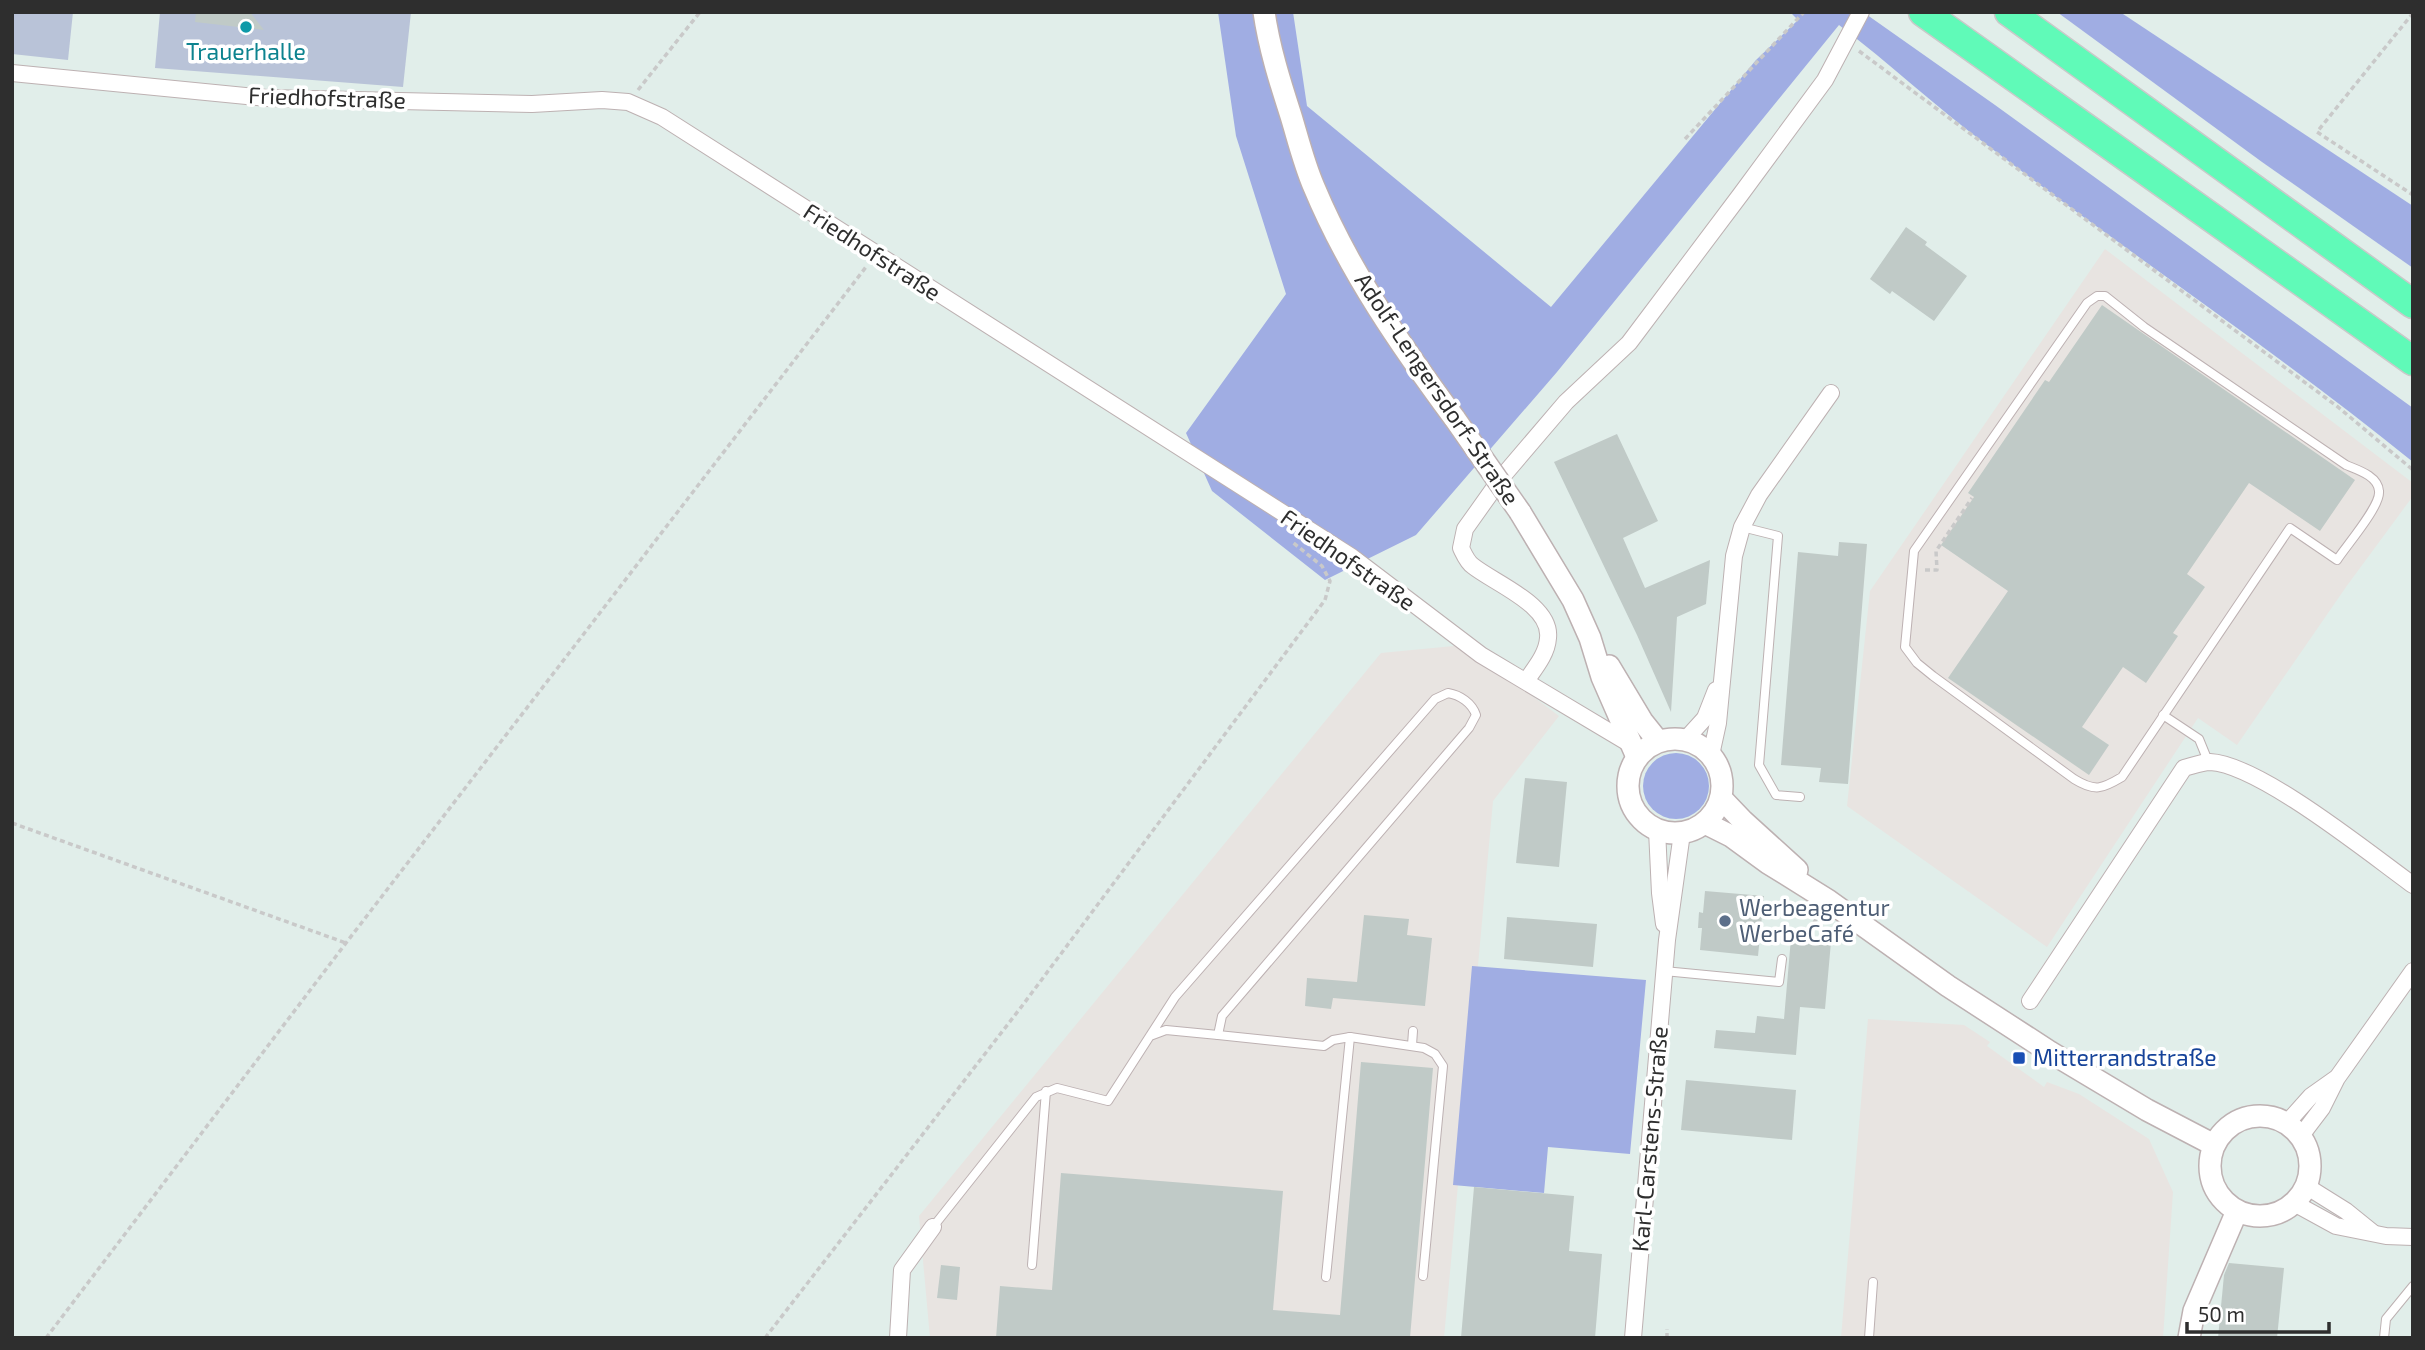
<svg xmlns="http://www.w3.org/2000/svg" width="2425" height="1350" viewBox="0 0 2425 1350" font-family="'Exo 2',sans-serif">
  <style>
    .industrial { fill: #e8e4e1 }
    .green { fill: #a0ade3 }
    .cemetery { fill: #b9c3d8 }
    .building { fill: #c0cac7 }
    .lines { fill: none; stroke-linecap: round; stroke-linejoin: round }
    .lane-casing { stroke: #bdb1b2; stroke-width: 10 }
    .street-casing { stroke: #bdb1b2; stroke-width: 18 }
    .secondary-casing { stroke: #bdb1b2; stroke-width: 24 }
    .highway-casing { stroke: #c9c9c9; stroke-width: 31 }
    .path { stroke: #c9c9c9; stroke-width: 3.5; stroke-dasharray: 5 3.5; stroke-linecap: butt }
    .lane { stroke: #fff; stroke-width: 8 }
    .street { stroke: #fff; stroke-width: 16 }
    .secondary { stroke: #fff; stroke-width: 21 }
    .highway { stroke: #60fab8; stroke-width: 28 }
    .secondary-bridge-casing { stroke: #bdb1b2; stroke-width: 24; stroke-linecap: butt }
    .secondary-bridge { stroke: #fff; stroke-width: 21 }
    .culture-dot { fill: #0f9aa8; stroke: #fff; stroke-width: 2.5 }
    .service-dot { fill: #5c6f8a; stroke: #fff; stroke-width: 2.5 }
    .transit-dot { fill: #1a4fb4; stroke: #fff; stroke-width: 2.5 }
    .labels { text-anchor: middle; stroke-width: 7; stroke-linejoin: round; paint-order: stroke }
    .culture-label { font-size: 23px; fill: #0d838f; stroke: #fff }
    .street-label { font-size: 23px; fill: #2e2e2e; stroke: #fff }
    .service-label { font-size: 23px; fill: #4e5e75; stroke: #fff; text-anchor: start }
    .transit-label { font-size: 23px; fill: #164399; stroke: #fff; text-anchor: start }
  </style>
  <rect width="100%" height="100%" fill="#e1eeea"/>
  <!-- industrial -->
  <g class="industrial">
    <polygon points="2105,249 2413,483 2413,496 2346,587 2237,745 2198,718 2047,947 1847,806 1870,591"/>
    <polygon points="1464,645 1559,716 1493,801 1444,1338 930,1338 919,1216 1381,653"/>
    <polygon points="1868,1019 1964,1025 1990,1042 1987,1046 2044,1087 2047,1082 2079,1094 2149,1139 2173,1192 2163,1338 1841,1338"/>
  </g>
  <!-- green -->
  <g class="green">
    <path d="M1218 12H1293L1307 106 1551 307 1756 60 1798 20 1790 12H1863L1995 105 2413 408V462C2274 349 2125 251 1983 142 1934 105 1889 63 1839 25L1557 372 1416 535 1325 580 1212 491 1186 433 1286 294 1236 136Z"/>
    <polygon points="2057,12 2120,12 2413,206 2413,268 2262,162"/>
    <circle cx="1676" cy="786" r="33"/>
    <polygon points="1472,966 1646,980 1630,1154 1548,1147 1544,1193 1453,1185"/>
  </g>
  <!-- cemetery -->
  <g class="cemetery">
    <polygon points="12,12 73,12 68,60 12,54"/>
    <polygon points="160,12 411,12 403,87 155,68"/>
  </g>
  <!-- building -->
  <g class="building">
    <polygon points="196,12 250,12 264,30 195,22"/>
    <polygon points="1906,227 1927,242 1925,245 1967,276 1934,321 1892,291 1890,294 1870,279"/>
    <polygon points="2102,305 2355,480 2320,531 2249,483 2187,574 2205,587 2173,633 2178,636 2146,683 2123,667 2082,727 2109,745 2089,775 1948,678 2008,591 1941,545 1974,497 1968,493 2045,380 2049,382"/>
    <polygon points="1617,434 1658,521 1623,538 1645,588 1710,560 1706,604 1677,617 1671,712 1637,635 1554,462"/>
    <polygon points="1839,542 1867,544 1848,784 1819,782 1821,768 1781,765 1798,552 1838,556"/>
    <polygon points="1525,778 1567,782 1559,867 1516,863"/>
    <polygon points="1705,891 1764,896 1758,956 1700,950 1702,928 1698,928 1699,912 1703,913"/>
    <polygon points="1364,915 1409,919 1407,935 1432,938 1425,1006 1333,998 1331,1009 1305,1006 1307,978 1357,982"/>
    <polygon points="1507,917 1597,924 1593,967 1504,959"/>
    <polygon points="1791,938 1831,942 1825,1009 1800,1007 1796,1055 1714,1048 1716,1030 1755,1033 1757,1016 1784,1019"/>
    <polygon points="1361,1062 1433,1068 1410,1338 996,1338 1000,1286 1052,1290 1061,1173 1283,1191 1273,1310 1340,1315"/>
    <polygon points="1686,1080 1796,1090 1792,1140 1681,1130"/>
    <polygon points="1474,1187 1574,1196 1569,1251 1602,1254 1595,1338 1461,1338"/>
    <polygon points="2229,1263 2284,1268 2277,1338 2218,1338 2224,1275"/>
    <polygon points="941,1265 960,1267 957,1300 937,1298"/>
  </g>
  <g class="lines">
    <defs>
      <g id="lane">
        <path d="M2097 296H2105L2144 327 2346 465C2358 470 2378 476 2379 491 2381 506 2346 546 2337 560L2290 528 2122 777C2102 789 2095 792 2074 779L1933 676 1917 663 1905 647 1914 551 2087 303Z"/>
        <polyline points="1742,527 1778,536 1759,765 1776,795 1800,797"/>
        <polyline points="2163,715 2199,739 2208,761"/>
        <polyline points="1664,971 1779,982 1782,959"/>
        <polyline points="1218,1035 1324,1046 1333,1040 1350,1037 1326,1277"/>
        <polyline points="1350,1037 1424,1048 1435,1054 1443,1066 1423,1276"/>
        <polyline points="1412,1045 1413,1031"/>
        <path d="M933 1227 1036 1097 1057 1088 1108 1101 1175 997 1435 699 1448 693C1460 695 1472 703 1476 715L1469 728 1222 1016 1218 1035 1166 1030 1150 1036"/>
        <polyline points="1032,1265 1046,1091"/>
        <polyline points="1869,1338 1873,1282"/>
        <polyline points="2384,1338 2386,1319 2413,1286"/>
      </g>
      <g id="street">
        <polyline points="12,73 267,98 532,104 602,100 628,102 662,117 1352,557 1481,655 1630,744"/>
        <path d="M1526 681C1535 668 1547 654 1548 638 1552 605 1494 583 1473 566 1467 562 1464 554 1461 548L1465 529 1502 477 1566 402 1629 343 1741 194 1825 80 1861 12"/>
        <polyline points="1686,739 1705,718 1716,690"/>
        <polyline points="1711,755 1718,723 1734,556 1742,527 1759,495 1831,393"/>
        <polyline points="1657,830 1660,893 1664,924"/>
        <path d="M2030 1001 2184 768C2192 766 2202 762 2210 762 2259 764 2370 854 2413 885"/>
        <polyline points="2286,1124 2311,1096 2335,1079"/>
        <polyline points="2300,1137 2322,1108 2337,1078 2413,971"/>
        <polyline points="2306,1186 2346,1211 2372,1232"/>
        <polyline points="2294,1203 2336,1226 2386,1236 2413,1237"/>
        <polyline points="898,1338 902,1270 933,1227"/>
        <polyline points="1633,1338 1667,940 1682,833"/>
      </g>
      <g id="secondary">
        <path d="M1264 12C1269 47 1280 82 1291 116 1298 139 1304 164 1314 187 1349 271 1401 346 1455 419"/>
        <polyline points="1520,512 1573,600 1590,638 1602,677 1637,757"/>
        <polyline points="1609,666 1642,721 1658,741"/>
        <circle cx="1675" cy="786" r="47"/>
        <polyline points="1721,798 1743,821 1797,870"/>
        <polyline points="1705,823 1731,836 1768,863 1829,901 1948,986 2050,1052 2147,1110 2214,1145"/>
        <circle cx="2260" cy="1166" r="50"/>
        <polyline points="2189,1338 2194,1311 2237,1211"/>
      </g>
      <g id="highway">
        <polyline points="1923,12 2413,361"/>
        <polyline points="2009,12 2413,304"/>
      </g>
    </defs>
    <!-- lane casing -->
    <use href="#lane" class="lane-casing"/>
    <!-- street casing -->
    <use href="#street" class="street-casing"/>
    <!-- secondary casing -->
    <use href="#secondary" class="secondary-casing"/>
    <!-- highway casing -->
    <use href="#highway" class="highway-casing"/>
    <!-- path -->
    <g class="path">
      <polyline points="2413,13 2317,132 2413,195"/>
      <polyline points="1859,51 2338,407 2413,470"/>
      <polyline points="638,90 700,12"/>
      <polyline points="1685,139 1804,12"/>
      <polyline points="1925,570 1937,570 1936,551 1972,498"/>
      <polyline points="12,823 346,943"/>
      <polyline points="1811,940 1812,926 1818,916"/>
      <polyline points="46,1338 346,943 866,267"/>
      <polyline points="765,1338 1022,1006 1325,600 1330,581 1322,566 1291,541"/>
      <polyline points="1667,1338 1667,1329"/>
    </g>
    <!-- lane -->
    <use href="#lane" class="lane"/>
    <!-- street -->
    <use href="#street" class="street"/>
    <!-- secondary -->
    <use href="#secondary" class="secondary"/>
    <!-- highway -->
    <use href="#highway" class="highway"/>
    <defs>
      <polyline id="secondary-bridge" points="1455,419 1520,512"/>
    </defs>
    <!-- secondary-bridge casing -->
    <use href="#secondary-bridge" class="secondary-bridge-casing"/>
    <!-- secondary-bridge -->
    <use href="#secondary-bridge" class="secondary-bridge"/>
  </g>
  <!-- markers -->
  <circle class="culture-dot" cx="246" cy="27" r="7"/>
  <circle class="service-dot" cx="1725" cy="921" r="7"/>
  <rect class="transit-dot" x="2012" y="1051" width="14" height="14" rx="3.5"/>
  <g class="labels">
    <!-- culture labels -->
    <g class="culture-label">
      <text x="246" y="60">Trauerhalle</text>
    </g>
    <!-- street labels -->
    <g class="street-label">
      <text transform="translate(327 98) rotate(2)" y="8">Friedhofstraße</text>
      <text transform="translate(872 252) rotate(33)" y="8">Friedhofstraße</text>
      <text transform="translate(1437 389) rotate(56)" y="8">Adolf-Lengersdorf-Straße</text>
      <text transform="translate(1348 560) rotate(35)" y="8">Friedhofstraße</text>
      <text transform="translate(1650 1139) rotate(-85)" y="8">Karl-Carstens-Straße</text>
    </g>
    <!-- service labels -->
    <g class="service-label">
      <text x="1739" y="916">Werbeagentur<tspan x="1739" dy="26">WerbeCafé</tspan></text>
    </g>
    <!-- transit labels -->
    <g class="transit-label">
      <text x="2033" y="1066">Mitterrandstraße</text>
    </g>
  </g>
  <!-- border -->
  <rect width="2425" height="1350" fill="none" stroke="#2e2e2e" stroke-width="28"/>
  <!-- scale -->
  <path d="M2187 1322v10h142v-10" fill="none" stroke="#2e2e2e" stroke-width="3.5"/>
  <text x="2198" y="1322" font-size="21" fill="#2e2e2e" stroke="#ffffff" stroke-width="5" paint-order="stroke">50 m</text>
</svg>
